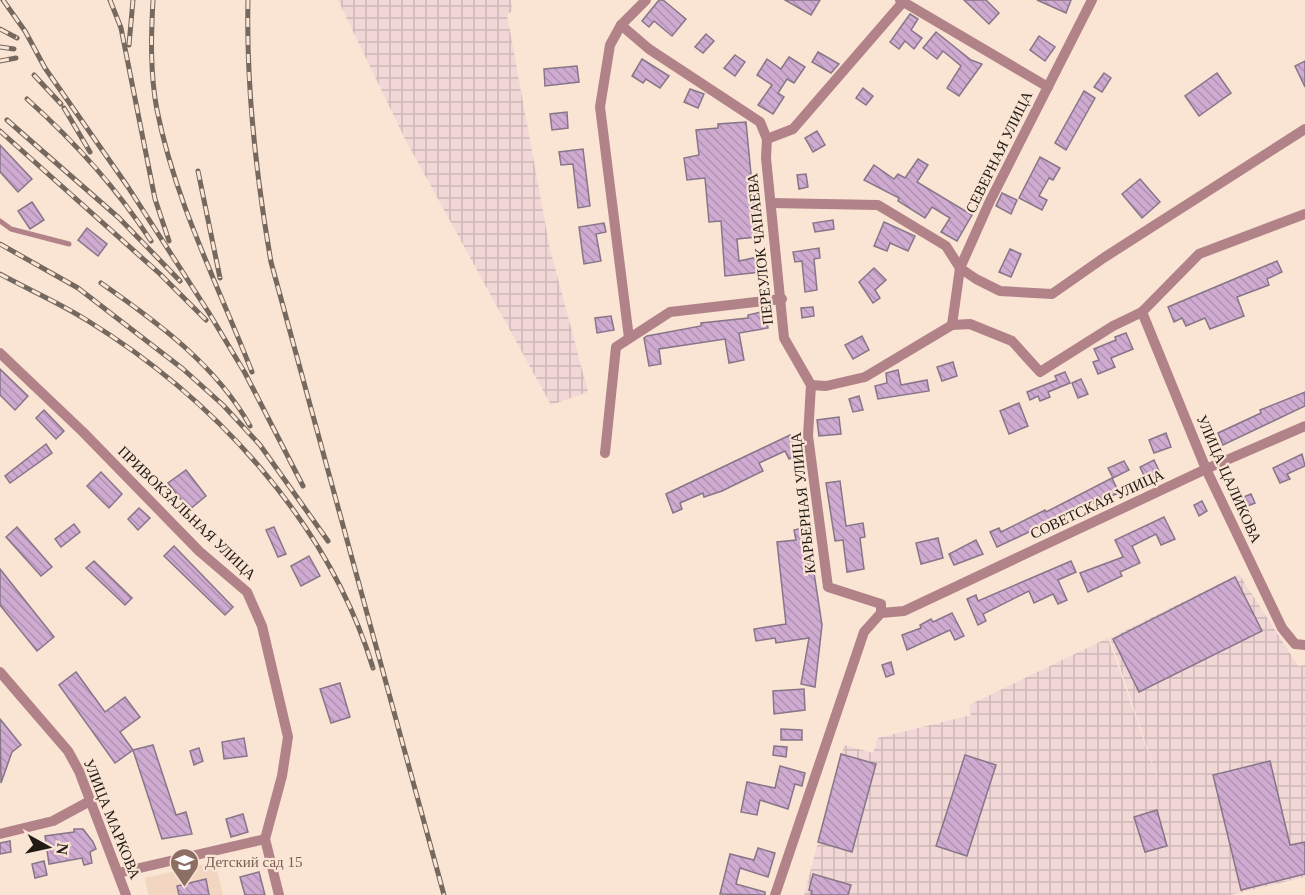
<svg xmlns="http://www.w3.org/2000/svg" width="1305" height="895" viewBox="0 0 1305 895" font-family="'Times New Roman',serif">
  <style>
    .industrial { fill: url(#industrial-grid) }
    .built { fill: #f2d6c1 }
    .building { fill: url(#building-back-hatch); stroke: #867687; stroke-width: 1.5 }
    .lines { fill: none; stroke-linecap: round; stroke-linejoin: round }
    .lane { stroke: #b18288; stroke-width: 5 }
    .street { stroke: #b18288; stroke-width: 10 }
    .rail-casing { stroke: #75685e; stroke-width: 5 }
    .rail { stroke: #fae4d4; stroke-width: 3; stroke-dasharray: 9; stroke-linecap: butt }
    .labels { text-anchor: middle; stroke-width: 4.5; stroke-linejoin: round; paint-order: stroke }
    .street-label { font-size: 15px; fill: #221b15; stroke: #fae4d4 }
    .education-label { font-size: 15px; fill: #785e54; stroke: #fae4d4; text-anchor: start }
  </style>
  <defs>
    <pattern id="industrial-grid" width="8" height="8" patternUnits="userSpaceOnUse" patternTransform="scale(1.5)"><rect width="8" height="8" fill="#f2d7d7"/><path d="M0 4h8M4 0v8" fill="none" stroke="#cfb8b8"/></pattern>
    <pattern id="building-back-hatch" width="6" height="6" patternUnits="userSpaceOnUse" patternTransform="scale(1.5)"><rect width="6" height="6" fill="#cfaad1"/><path d="M-1 5l2 2M0 0l6 6M5-1l2 2" fill="none" stroke="#b192b3"/></pattern>
  </defs>
  <rect width="100%" height="100%" fill="#fae4d4"/>
  <!-- industrial -->
  <g class="industrial">
    <polygon points="338,0 511,0 512,11 507,15 550,249 588,392 551,405 404,137"/>
    <polygon points="1239,574 1298,666 1305,665 1305,877 1230,895 804,895 844,745 873,753 878,738 971,715 969,705 1108,638 1170,815 1110,638"/>
  </g>
  <!-- built -->
  <polygon class="built" points="215,862 223,895 148,895 145,878"/>
  <!-- building -->
  <g class="building">
    <polygon points="659,0 663,0 686,19 672,36 654,21 649,27 642,21"/>
    <polygon points="785,0 820,0 811,15"/>
    <polygon points="964,0 986,0 999,13 989,24"/>
    <polygon points="1037,0 1071,0 1066,13"/>
    <polygon points="910,14 918,19 911,30 922,38 914,49 905,41 899,49 890,42"/>
    <polygon points="936,32 971,60 982,64 959,96 947,88 961,66 943,51 937,59 923,48"/>
    <polygon points="706,34 714,41 703,53 695,47"/>
    <polygon points="1039,36 1055,47 1045,61 1030,50"/>
    <polygon points="818,52 839,64 831,73 812,62"/>
    <polygon points="735,55 745,62 735,76 724,68"/>
    <polygon points="789,57 805,67 794,83 787,79 778,93 784,97 773,114 758,105 772,85 757,75 767,59 781,69"/>
    <polygon points="642,59 669,76 660,88 646,79 643,83 632,76"/>
    <polygon points="1305,61 1305,87 1295,66"/>
    <polygon points="577,66 579,82 545,86 544,69"/>
    <polygon points="1104,73 1111,78 1102,92 1094,87"/>
    <polygon points="1217,73 1231,93 1199,116 1185,96"/>
    <polygon points="863,88 873,96 866,105 856,98"/>
    <polygon points="690,89 704,94 698,108 684,102"/>
    <polygon points="1084,91 1095,98 1066,150 1055,143"/>
    <polygon points="567,112 568,128 552,130 550,114"/>
    <polygon points="746,122 757,237 737,239 739,261 758,257 761,272 725,276 721,221 709,222 705,178 687,180 684,158 699,155 696,130 718,128 718,124"/>
    <polygon points="817,131 825,145 813,152 805,138"/>
    <polygon points="0,145 32,179 18,192 0,172"/>
    <polygon points="583,149 590,206 578,208 573,164 561,165 559,152"/>
    <polygon points="1040,157 1060,168 1053,180 1049,178 1039,196 1047,200 1042,210 1019,198"/>
    <polygon points="918,159 928,165 917,182 972,215 957,241 941,232 950,218 932,207 925,218 898,201 899,198 864,180 874,165 894,179 898,174 905,178"/>
    <polygon points="806,174 808,187 799,189 797,175"/>
    <polygon points="1140,179 1160,202 1142,218 1122,194"/>
    <polygon points="1002,193 1017,200 1011,214 996,206"/>
    <polygon points="32,202 44,220 30,229 18,211"/>
    <polygon points="833,220 834,229 815,232 813,223"/>
    <polygon points="884,222 915,236 908,251 890,243 887,251 874,246"/>
    <polygon points="604,223 606,232 596,234 601,261 584,264 579,227"/>
    <polygon points="87,228 107,244 98,256 78,240"/>
    <polygon points="819,248 820,258 814,259 817,290 805,292 802,261 795,262 793,252"/>
    <polygon points="1010,249 1021,254 1011,277 999,272"/>
    <polygon points="1277,261 1282,272 1267,279 1269,285 1237,297 1244,316 1210,329 1205,318 1186,326 1182,318 1174,322 1168,307"/>
    <polygon points="874,268 886,280 875,290 880,298 873,303 859,282"/>
    <polygon points="813,307 814,316 802,318 801,308"/>
    <polygon points="765,311 768,328 739,333 744,360 729,363 725,339 659,349 661,364 649,366 644,338 647,336 701,326 701,323 748,318 748,315"/>
    <polygon points="611,316 614,330 597,333 595,318"/>
    <polygon points="1126,333 1133,349 1111,358 1115,367 1098,374 1093,362 1099,360 1094,349 1116,340 1115,337"/>
    <polygon points="862,336 869,350 853,359 845,345"/>
    <polygon points="953,362 957,376 942,381 937,367"/>
    <polygon points="0,369 28,396 15,410 0,395"/>
    <polygon points="898,370 901,385 927,380 929,391 878,399 875,386 887,383 886,373"/>
    <polygon points="1065,372 1070,383 1048,392 1050,397 1040,401 1038,396 1030,400 1027,392 1057,380 1055,376"/>
    <polygon points="1081,379 1088,394 1078,398 1072,383"/>
    <polygon points="1305,392 1305,406 1223,445 1218,433 1261,413 1260,410"/>
    <polygon points="859,396 863,410 853,412 849,399"/>
    <polygon points="1019,403 1028,426 1009,434 1000,411"/>
    <polygon points="44,410 64,431 56,439 36,418"/>
    <polygon points="839,417 841,434 819,436 817,420"/>
    <polygon points="1166,433 1171,447 1154,453 1149,440"/>
    <polygon points="790,435 799,454 789,459 785,451 759,463 763,471 722,491 704,497 703,493 680,503 682,509 673,513 666,494"/>
    <polygon points="46,444 52,453 10,483 5,476"/>
    <polygon points="1302,454 1305,466 1287,474 1290,479 1280,483 1273,468"/>
    <polygon points="1154,460 1160,473 1146,480 1140,467"/>
    <polygon points="1124,461 1129,470 1113,478 1108,468"/>
    <polygon points="186,470 206,496 189,510 168,483"/>
    <polygon points="101,472 122,494 109,508 87,486"/>
    <polygon points="1112,478 1119,493 1084,506 997,547 990,532 999,528 1001,532 1045,510 1046,512"/>
    <polygon points="840,481 846,526 863,523 865,537 860,538 864,569 847,572 843,540 835,541 826,483"/>
    <polygon points="1251,494 1255,503 1243,508 1239,499"/>
    <polygon points="1202,501 1207,511 1199,516 1194,505"/>
    <polygon points="139,508 150,518 138,530 128,519"/>
    <polygon points="1164,517 1175,539 1161,545 1156,534 1132,546 1140,563 1120,572 1122,576 1088,592 1080,573 1123,557 1115,540"/>
    <polygon points="74,524 80,532 61,547 55,539"/>
    <polygon points="17,527 52,567 41,576 6,537"/>
    <polygon points="274,527 286,554 278,557 266,530"/>
    <polygon points="807,527 822,625 815,687 801,684 809,638 776,643 775,638 756,641 754,629 786,624 777,542 796,540 794,530"/>
    <polygon points="938,538 943,558 921,564 916,543"/>
    <polygon points="976,540 983,554 954,565 949,554"/>
    <polygon points="174,546 233,607 225,615 164,556"/>
    <polygon points="309,556 320,576 301,586 291,566"/>
    <polygon points="94,561 132,598 125,605 86,568"/>
    <polygon points="1071,561 1076,572 1058,580 1067,600 1058,604 1053,594 1034,603 1029,591 983,614 986,621 978,625 967,599 976,595 978,601"/>
    <polygon points="0,569 54,637 37,651 0,605"/>
    <polygon points="1235,577 1262,631 1139,692 1113,639"/>
    <polygon points="952,613 964,636 955,640 950,630 907,650 902,635 921,628 920,625 931,619 933,622"/>
    <polygon points="891,662 894,674 886,677 882,665"/>
    <polygon points="76,672 105,712 125,697 140,717 120,732 133,750 115,763 59,685"/>
    <polygon points="340,683 350,717 331,723 320,689"/>
    <polygon points="804,689 805,710 774,714 773,691"/>
    <polygon points="0,719 21,745 12,752 1,783"/>
    <polygon points="781,729 802,730 802,740 781,740"/>
    <polygon points="244,738 247,756 224,759 222,742"/>
    <polygon points="153,745 176,815 186,812 192,834 162,839 133,750"/>
    <polygon points="774,746 787,747 786,757 773,755"/>
    <polygon points="199,748 203,761 194,765 190,751"/>
    <polygon points="841,754 876,764 852,852 818,842"/>
    <polygon points="965,755 996,765 967,856 936,846"/>
    <polygon points="1270,761 1290,845 1305,842 1305,874 1241,890 1213,775"/>
    <polygon points="780,766 805,773 802,786 795,784 788,809 760,800 757,815 741,812 747,782 775,788"/>
    <polygon points="1157,810 1167,846 1145,852 1134,817"/>
    <polygon points="243,814 248,832 231,837 226,819"/>
    <polygon points="74,829 83,829 93,842 96,849 90,852 92,863 84,865 82,858 49,864 45,836 74,832"/>
    <polygon points="10,841 11,852 0,854 0,843"/>
    <polygon points="758,848 775,853 768,877 740,868 736,884 765,892 765,895 720,894 730,854 754,860"/>
    <polygon points="44,861 47,875 35,878 32,864"/>
    <polygon points="259,872 265,895 245,895 240,877"/>
    <polygon points="813,874 851,885 848,895 811,895 812,891 809,890"/>
    <polygon points="206,879 209,895 179,895 177,886"/>
  </g>
  <g class="lines">
    <!-- lane -->
    <polyline class="lane" points="0,221 11,229 69,244"/>
    <!-- street -->
    <g class="street">
      <polyline points="900,0 1048,87"/>
      <polyline points="621,25 649,49 760,122 767,139 793,129 903,2"/>
      <polyline points="767,139 766,158 784,338 811,385"/>
      <polyline points="771,203 878,205 946,246 960,268 976,279 1000,291 1052,294 1105,257 1305,129"/>
      <polyline points="1142,312 1206,469 1282,628 1295,644 1305,645"/>
      <polyline points="952,325 960,268 989,203 1092,0"/>
      <polyline points="629,338 600,107 610,45 621,25 646,0"/>
      <polyline points="0,353 83,432 199,551 247,592 262,626 288,737 282,776 265,839"/>
      <polyline points="605,453 616,347 670,312 782,299"/>
      <polyline points="881,613 881,604 828,587 808,436 811,385 826,386 865,377 952,325 970,324 1012,341 1040,372 1113,326 1142,312 1199,254 1305,214"/>
      <polyline points="0,672 68,751 79,771 126,895"/>
      <polyline points="0,834 53,821 90,801"/>
      <polyline points="118,873 265,839 279,895"/>
      <polyline points="775,895 864,632 881,613 904,611 1206,469 1305,426"/>
    </g>
    <defs>
      <g id="rail">
        <polyline points="3,0 25,31 45,68 128,187 209,313 245,373 303,486"/>
        <polyline points="110,0 121,28 155,199 169,241"/>
        <path d="M153 0C151 36 150 73 157 110 175 201 218 285 252 372"/>
        <path d="M248 0C246 88 256 175 271 262L444 895"/>
        <polyline points="0,29 17,38"/>
        <polyline points="129,45 133,0"/>
        <polyline points="0,47 14,49"/>
        <polyline points="0,61 16,58"/>
        <polyline points="34,75 61,104"/>
        <path d="M27 99C75 142 116 187 151 241"/>
        <polyline points="64,108 90,152"/>
        <polyline points="7,120 119,218 180,281"/>
        <polyline points="0,131 160,274 206,320"/>
        <polyline points="198,171 220,278"/>
        <polyline points="0,244 78,288 183,369 223,405 260,445 328,541"/>
        <path d="M0 274C29 290 60 303 88 321 215 399 329 523 373 668"/>
        <path d="M101 283C157 322 216 365 250 426"/>
      </g>
    </defs>
    <!-- rail casing -->
    <use href="#rail" class="rail-casing"/>
    <!-- rail -->
    <use href="#rail" class="rail"/>
  </g>
  <!-- icons -->
  <defs>
    <symbol id="school-pin" viewBox="-11 -11 22 30"><path d="M0 17L-7.5 6A9.5 9.5 0 1 1 7.5 6Z" fill="#8d6e63" stroke="#fae4d4"/><path d="M0-5L7-2L0 1L-7-2ZM-4 1L0 2.5L4 1V4Q0 6-4 4Z" fill="#fff"/></symbol>
  </defs>
  <g fill-rule="evenodd">
    <use href="#school-pin" x="168" y="846" width="33" height="45"/>
  </g>
  <g class="labels">
    <!-- street labels -->
    <g class="street-label">
      <text transform="translate(999 152) rotate(-64)" y="5">СЕВЕРНАЯ УЛИЦА</text>
      <text transform="translate(760 249) rotate(-96)" y="5">ПЕРЕУЛОК ЧАПАЕВА</text>
      <text transform="translate(1229 479) rotate(66)" y="5">УЛИЦА ЦАЛИКОВА</text>
      <text transform="translate(803 503) rotate(-96)" y="5">КАРЬЕРНАЯ УЛИЦА</text>
      <text transform="translate(1097 504) rotate(-25)" y="5">СОВЕТСКАЯ УЛИЦА</text>
      <text transform="translate(187 513) rotate(44)" y="5">ПРИВОКЗАЛЬНАЯ УЛИЦА</text>
      <text transform="translate(112 819) rotate(68)" y="5">УЛИЦА МАРКОВА</text>
    </g>
    <!-- education labels -->
    <g class="education-label">
      <text x="205" y="867">Детский сад 15</text>
    </g>
  </g>
  <!-- north arrow -->
  <g transform="translate(48 847) rotate(98)" stroke="#fae4d4" stroke-width="4.5" paint-order="stroke">
  <path d="M0-4.5L10 22L0 15L-10 22Z" fill="#221b15"/>
  <text y="-9" font-size="16" font-weight="bold" text-anchor="middle" fill="#221b15">N</text>
  </g>
</svg>
